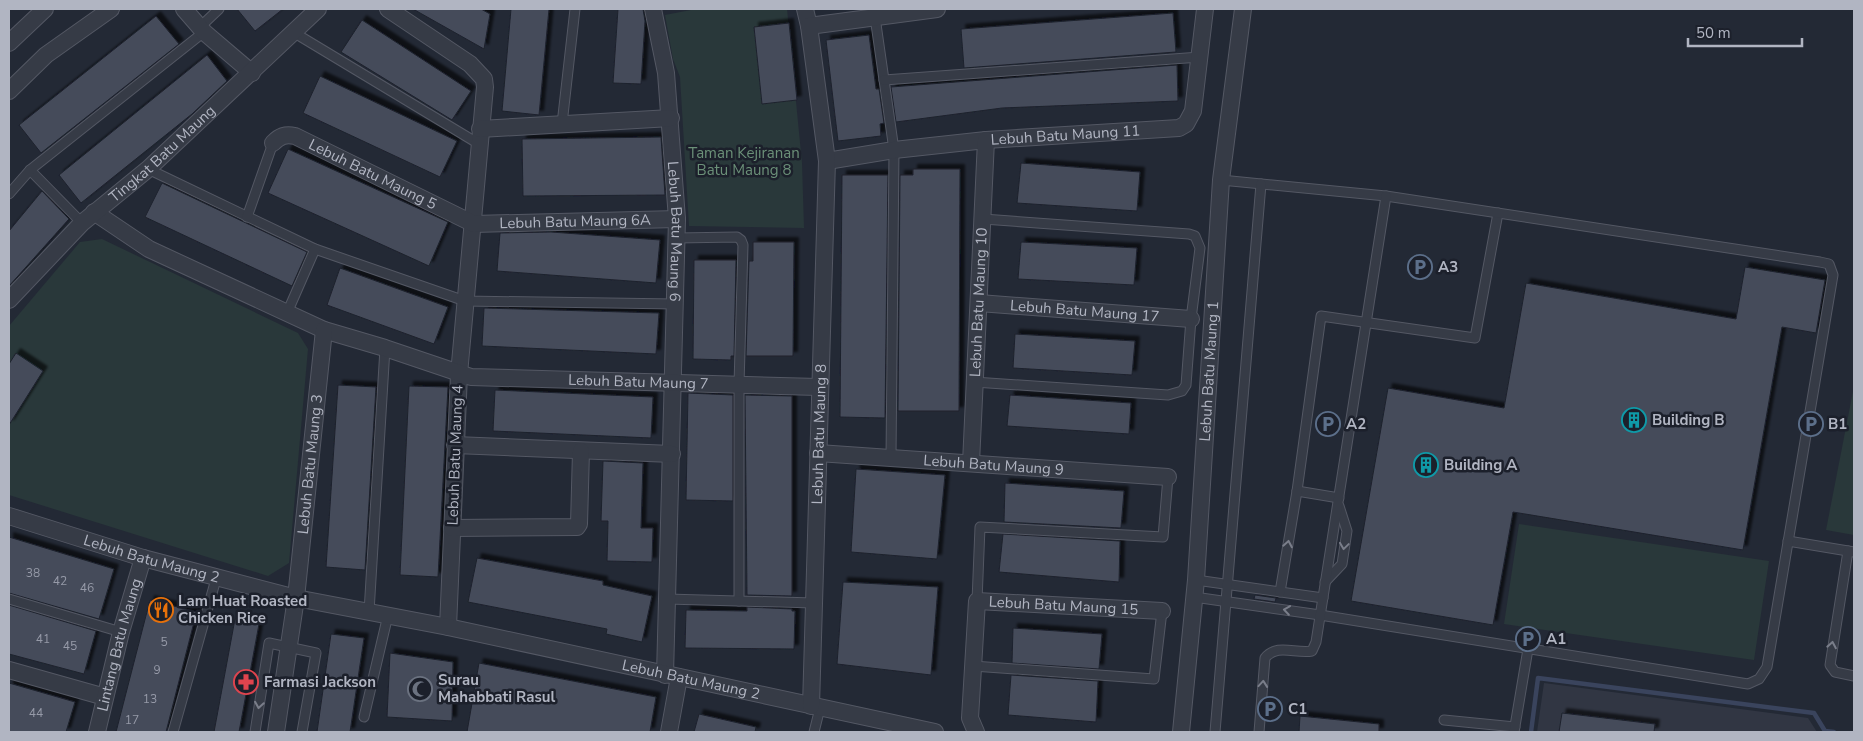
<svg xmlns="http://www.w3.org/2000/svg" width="1863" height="741" viewBox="0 0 1863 741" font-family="'Nunito Sans',sans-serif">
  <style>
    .airport { fill: #313643 }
    .green { fill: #29383a }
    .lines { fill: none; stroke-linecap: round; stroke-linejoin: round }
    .stream { stroke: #3a445d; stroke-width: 4.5 }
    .building { fill: #454b5a; stroke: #1e222d; filter: url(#shadow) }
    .service-casing { stroke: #545864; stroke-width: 11 }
    .minor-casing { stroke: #545864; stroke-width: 18 }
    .service { stroke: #363b46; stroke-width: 9 }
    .minor { stroke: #363b46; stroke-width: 16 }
    .oneway { stroke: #7a7e8a }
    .labels { text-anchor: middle; stroke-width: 5; stroke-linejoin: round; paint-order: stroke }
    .number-label { font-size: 12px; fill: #969aa8 }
    .street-label { font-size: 15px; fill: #b1b5c2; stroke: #1c202b }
    .park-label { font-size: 15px; fill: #6b9078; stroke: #1c202b }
    .poi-label { font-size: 15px; font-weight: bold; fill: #b1b5c2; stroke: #1c202b; text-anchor: start }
  </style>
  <defs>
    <filter id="shadow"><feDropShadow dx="4.5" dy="-4.5" stdDeviation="1" flood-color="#0009"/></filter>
  </defs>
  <rect width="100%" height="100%" fill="#232935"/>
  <!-- airport -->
  <polygon class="airport" points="1544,683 1808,718 1817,732 1537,732"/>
  <!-- green -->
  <g class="green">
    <polygon points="696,9 787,9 802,163 804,228 689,226 680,77 673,59 665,15"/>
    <polygon points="102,239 298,333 308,349 289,563 268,576 9,495 9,326 80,242"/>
    <polygon points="1854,386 1854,535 1826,530"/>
    <polygon points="1519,524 1769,561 1754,660 1504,624"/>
  </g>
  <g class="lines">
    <!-- stream -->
    <polyline class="stream" points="1531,732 1538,678 1814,713 1825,731 1834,732"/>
  </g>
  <!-- building -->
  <g class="building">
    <polygon points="237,9 283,9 255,31"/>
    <polygon points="413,9 481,9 490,14 484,49"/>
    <polygon points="511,9 549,9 539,115 502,111"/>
    <polygon points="618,9 643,9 645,21 641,84 613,83"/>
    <polygon points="1173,13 1176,52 964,68 961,29"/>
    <polygon points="156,16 179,44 41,153 19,125"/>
    <polygon points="362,20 471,91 452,120 341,52"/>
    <polygon points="789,23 797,100 762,104 754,27"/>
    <polygon points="869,35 876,89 879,89 884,123 880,124 881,136 838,141 826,40"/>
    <polygon points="207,55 227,81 192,114 81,203 59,175"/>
    <polygon points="1177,65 1178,101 1002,108 896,122 891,87"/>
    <polygon points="320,76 457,141 440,177 303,113"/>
    <polygon points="661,137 665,195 523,196 522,139"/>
    <polygon points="288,149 448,222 429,266 268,193"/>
    <polygon points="1021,163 1140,172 1137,211 1017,203"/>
    <polygon points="913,169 960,169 959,411 898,411 900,175 913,175"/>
    <polygon points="842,175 888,175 885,418 840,417"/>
    <polygon points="162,183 307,252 292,286 145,217"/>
    <polygon points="42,191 69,219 9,286 9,231"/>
    <polygon points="551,232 660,240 656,283 497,271 500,233"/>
    <polygon points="753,242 794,242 793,356 746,356 749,261 753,261"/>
    <polygon points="1021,242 1137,248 1134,285 1018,279"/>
    <polygon points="694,260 736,260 734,356 731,356 731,360 693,359"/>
    <polygon points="1745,267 1825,280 1816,333 1782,327 1743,550 1513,512 1493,625 1351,601 1388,388 1504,408 1526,283 1736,319"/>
    <polygon points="340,268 448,307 434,344 327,305"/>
    <polygon points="484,308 659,313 656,354 482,346"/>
    <polygon points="1015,334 1135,341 1132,375 1013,368"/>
    <polygon points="16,353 43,371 9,425 9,364"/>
    <polygon points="338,385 376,387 365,570 326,567"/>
    <polygon points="409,386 448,387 438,577 400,575"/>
    <polygon points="495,390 653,397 651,438 493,431"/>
    <polygon points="688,393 733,395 733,501 686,500"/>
    <polygon points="745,395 792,396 792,596 747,595"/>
    <polygon points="1010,395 1131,403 1129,434 1007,426"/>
    <polygon points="603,461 643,463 641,528 653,528 652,562 607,561 608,521 601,521"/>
    <polygon points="856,469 945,475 937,559 851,552"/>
    <polygon points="1005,483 1124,491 1121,528 1004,522"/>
    <polygon points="1003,534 1120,541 1119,582 999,572"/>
    <polygon points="9,537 114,569 99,619 9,593"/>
    <polygon points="477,558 603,581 603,585 652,596 642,642 606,634 607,629 468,602"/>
    <polygon points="843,582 938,587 931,675 837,664"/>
    <polygon points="1255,595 1276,598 1275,602 1254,599"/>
    <polygon points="150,600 197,612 193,626 166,732 116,732"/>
    <polygon points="9,605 96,631 84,674 9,654"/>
    <polygon points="747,607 792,609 792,611 795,611 794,649 685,648 686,610 747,611"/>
    <polygon points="235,619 259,624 239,732 214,732"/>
    <polygon points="1013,628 1102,634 1099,669 1012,663"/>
    <polygon points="331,634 364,638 350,732 317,732"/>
    <polygon points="390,653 453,662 452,721 387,717"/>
    <polygon points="479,663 656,697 650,732 467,732"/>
    <polygon points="1011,675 1098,681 1096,722 1008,715"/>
    <polygon points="9,683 75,702 66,732 9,732"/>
    <polygon points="1562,713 1655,724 1654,732 1559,732"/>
    <polygon points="699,714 756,727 755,732 694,732"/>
    <polygon points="1300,716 1379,724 1379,732 1299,732"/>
  </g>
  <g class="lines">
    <defs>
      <g id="service">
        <polyline points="875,17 894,150 891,458"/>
        <polyline points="200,27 219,9"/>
        <polyline points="293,32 479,144"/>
        <polyline points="884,80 1200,57"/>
        <polyline points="562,124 575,9"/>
        <polyline points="148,169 315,249 465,301 676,304"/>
        <polyline points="30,170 82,223"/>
        <polyline points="9,194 30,170 204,32"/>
        <polyline points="247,217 273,143"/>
        <polyline points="677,238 737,237 741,240 743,245 739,385 739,601"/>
        <polyline points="287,313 315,249"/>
        <polyline points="974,382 1168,395 1182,391 1186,385 1191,319 1200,248 1195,236 1189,234 983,219"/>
        <polyline points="1297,491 1339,498"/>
        <polyline points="1788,541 1854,552"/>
        <polyline points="1848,551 1830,665 1835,672 1854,676"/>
        <polyline points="1196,580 1323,598"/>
        <polyline points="1325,582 1342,564 1347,531 1339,506"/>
        <polyline points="1280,592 1297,491 1321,316 1475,338 1498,213"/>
        <polyline points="1194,597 1320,615 1748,684 1759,679 1767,667 1833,275 1829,264 1820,262 1386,196 1221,180"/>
        <polyline points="9,599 121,632"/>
        <polyline points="667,599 814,603"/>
        <polyline points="977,601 980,527 1163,537 1168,477"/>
        <polyline points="369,612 385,348"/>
        <polyline points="973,666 1154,679 1162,611"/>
        <polyline points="364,717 388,615"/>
        <polyline points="1444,720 1515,727"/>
        <polyline points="173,732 216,579"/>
        <polyline points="255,732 269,643 316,653 302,732"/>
        <polyline points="814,732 820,708"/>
        <polyline points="1215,732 1261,184"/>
        <path d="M1259 732 1265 658C1277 643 1295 654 1312 651L1316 642 1386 196"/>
        <polyline points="1514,732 1528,649"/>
      </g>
      <g id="minor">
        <polyline points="184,9 204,32 252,73"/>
        <polyline points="388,9 470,64 484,79 485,87 459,374 448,627"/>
        <path id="s1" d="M653 9 666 73 677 219 665 675"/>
        <polyline points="805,9 809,26"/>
        <polyline points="9,43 45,9"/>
        <polyline points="9,91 46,55 111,9"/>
        <polyline points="480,129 671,118"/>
        <path id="s2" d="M273 143C280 136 285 134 295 136L474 224 677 219"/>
        <path id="s3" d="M827 161 894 150 986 140 1179 128 1186 124 1193 111 1205 9"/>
        <path id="s4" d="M94 212 149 249 324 330 385 348 471 377 818 387"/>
        <path id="s5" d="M9 300 82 223 148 169 318 9"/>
        <path id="s6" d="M979 303 1191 319"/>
        <polyline points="455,445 672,454"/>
        <path id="s7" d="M818 453 1168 477"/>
        <path id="s8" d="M971 463 986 140"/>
        <path id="s9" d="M9 516 143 558 296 598 448 627 935 732"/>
        <polyline points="452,528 577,527 579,524 581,451"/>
        <polyline points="9,670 105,697"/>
        <path id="s10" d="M811 706 827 161 809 26 937 9"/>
        <path id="s11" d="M97 732 121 632 143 558"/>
        <path id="s12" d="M276 732 296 598 324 330"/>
        <polyline points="669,732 679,677"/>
        <path id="s13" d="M976 732 970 718 977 601 1162 611"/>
        <path id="s14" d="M1181 732 1196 580 1221 180 1243 9"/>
      </g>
    </defs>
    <!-- service casing -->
    <use href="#service" class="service-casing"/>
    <!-- minor casing -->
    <use href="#minor" class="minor-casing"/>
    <!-- service -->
    <use href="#service" class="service"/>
    <!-- minor -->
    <use href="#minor" class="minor"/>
  </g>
  <!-- one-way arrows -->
  <defs><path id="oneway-chevron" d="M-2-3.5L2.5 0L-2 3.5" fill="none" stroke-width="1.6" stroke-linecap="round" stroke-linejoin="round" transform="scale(1.25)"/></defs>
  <g class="oneway">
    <use href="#oneway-chevron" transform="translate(1288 544) rotate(-80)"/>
    <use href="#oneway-chevron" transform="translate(1344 546) rotate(98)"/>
    <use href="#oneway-chevron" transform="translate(1287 610) rotate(-172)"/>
    <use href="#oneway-chevron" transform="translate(1832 645) rotate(-80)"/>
    <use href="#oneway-chevron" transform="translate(1263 684) rotate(-85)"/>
    <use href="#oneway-chevron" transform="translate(259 705) rotate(99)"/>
  </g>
  <!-- icons -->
  <defs>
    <symbol id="parking-ring" viewBox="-11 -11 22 22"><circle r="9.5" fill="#1c202b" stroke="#5c6f8a" stroke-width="1.5"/><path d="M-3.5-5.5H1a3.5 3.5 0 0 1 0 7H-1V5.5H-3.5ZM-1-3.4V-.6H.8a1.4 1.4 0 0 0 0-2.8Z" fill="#5c6f8a"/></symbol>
    <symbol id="building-ring" viewBox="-11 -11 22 22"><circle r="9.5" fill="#1c202b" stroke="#0f9aa8" stroke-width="1.5"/><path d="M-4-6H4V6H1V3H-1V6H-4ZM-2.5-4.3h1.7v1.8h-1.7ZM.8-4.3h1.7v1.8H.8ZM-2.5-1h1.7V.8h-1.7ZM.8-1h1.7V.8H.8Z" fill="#0f9aa8"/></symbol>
    <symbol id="restaurant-ring" viewBox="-11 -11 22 22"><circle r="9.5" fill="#1c202b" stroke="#e8710a" stroke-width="1.5"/><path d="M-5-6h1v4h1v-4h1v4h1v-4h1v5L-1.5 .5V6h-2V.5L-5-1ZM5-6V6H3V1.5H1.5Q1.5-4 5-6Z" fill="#e8710a"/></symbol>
    <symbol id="pharmacy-ring" viewBox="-11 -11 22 22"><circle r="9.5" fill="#1c202b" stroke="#e0444e" stroke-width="1.5"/><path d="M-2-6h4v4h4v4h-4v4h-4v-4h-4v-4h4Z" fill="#e0444e"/></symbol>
    <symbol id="mosque-ring" viewBox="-11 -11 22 22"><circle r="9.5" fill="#1c202b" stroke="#6b7280" stroke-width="1.5"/><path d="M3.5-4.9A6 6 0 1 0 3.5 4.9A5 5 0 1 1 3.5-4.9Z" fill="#6b7280"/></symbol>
  </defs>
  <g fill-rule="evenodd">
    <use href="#parking-ring" x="1406" y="253" width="28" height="28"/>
    <use href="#building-ring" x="1620" y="406" width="28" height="28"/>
    <use href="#parking-ring" x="1314" y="410" width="28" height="28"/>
    <use href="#parking-ring" x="1797" y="410" width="28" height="28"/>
    <use href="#building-ring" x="1412" y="451" width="28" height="28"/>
    <use href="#restaurant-ring" x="147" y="596" width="28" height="28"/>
    <use href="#parking-ring" x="1514" y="625" width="28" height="28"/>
    <use href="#pharmacy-ring" x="232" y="668" width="28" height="28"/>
    <use href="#mosque-ring" x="406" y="675" width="28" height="28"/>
    <use href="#parking-ring" x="1256" y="695" width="28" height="28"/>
  </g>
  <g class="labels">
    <!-- number labels -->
    <g class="number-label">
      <text x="33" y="577">38</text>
      <text x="60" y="585">42</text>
      <text x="87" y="592">46</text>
      <text x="43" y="643">41</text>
      <text x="164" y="646">5</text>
      <text x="70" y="650">45</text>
      <text x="157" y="674">9</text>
      <text x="150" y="703">13</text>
      <text x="36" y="717">44</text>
      <text x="132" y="724">17</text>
    </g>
    <!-- street labels -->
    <g class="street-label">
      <text dy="5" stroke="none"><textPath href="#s3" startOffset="240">Lebuh Batu Maung 11</textPath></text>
      <text dy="5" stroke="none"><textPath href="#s5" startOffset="212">Tingkat Batu Maung</textPath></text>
      <text dy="5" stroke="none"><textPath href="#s2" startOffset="111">Lebuh Batu Maung 5</textPath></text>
      <text dy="5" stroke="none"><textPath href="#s2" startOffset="325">Lebuh Batu Maung 6A</textPath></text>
      <text dy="5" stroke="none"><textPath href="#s1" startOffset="224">Lebuh Batu Maung 6</textPath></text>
      <text dy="5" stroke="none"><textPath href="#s8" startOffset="161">Lebuh Batu Maung 10</textPath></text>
      <text dy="5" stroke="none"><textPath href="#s6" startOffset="106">Lebuh Batu Maung 17</textPath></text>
      <text dy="5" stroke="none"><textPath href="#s14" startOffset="362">Lebuh Batu Maung 1</textPath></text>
      <text dy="5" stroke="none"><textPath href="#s4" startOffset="581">Lebuh Batu Maung 7</textPath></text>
      <text dy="5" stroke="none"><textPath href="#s10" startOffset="272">Lebuh Batu Maung 8</textPath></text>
      <text transform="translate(455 455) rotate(-88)" y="5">Lebuh Batu Maung 4</text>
      <text dy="5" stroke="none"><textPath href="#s12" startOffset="270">Lebuh Batu Maung 3</textPath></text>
      <text dy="5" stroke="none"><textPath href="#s7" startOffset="176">Lebuh Batu Maung 9</textPath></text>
      <text dy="5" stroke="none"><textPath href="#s9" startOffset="149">Lebuh Batu Maung 2</textPath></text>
      <text dy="5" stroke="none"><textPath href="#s13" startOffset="219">Lebuh Batu Maung 15</textPath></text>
      <text dy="5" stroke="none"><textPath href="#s11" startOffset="90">Lintang Batu Maung</textPath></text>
      <text dy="5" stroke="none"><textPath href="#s9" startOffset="702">Lebuh Batu Maung 2</textPath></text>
    </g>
    <!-- park labels -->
    <g class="park-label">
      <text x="744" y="158">Taman Kejiranan<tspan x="744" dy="17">Batu Maung 8</tspan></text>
    </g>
    <!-- poi labels -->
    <g class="poi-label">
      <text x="1438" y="272">A3</text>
      <text x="1652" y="425">Building B</text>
      <text x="1346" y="429">A2</text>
      <text x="1828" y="429">B1</text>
      <text x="1444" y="470">Building A</text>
      <text x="178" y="606">Lam Huat Roasted<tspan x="178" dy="17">Chicken Rice</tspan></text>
      <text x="1546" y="644">A1</text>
      <text x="438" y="685">Surau<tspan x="438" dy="17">Mahabbati Rasul</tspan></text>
      <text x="264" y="687">Farmasi Jackson</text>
      <text x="1288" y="714">C1</text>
    </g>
  </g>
  <!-- border -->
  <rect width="1863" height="741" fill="none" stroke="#b1b5c2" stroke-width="20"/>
  <!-- scale -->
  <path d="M1688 38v8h114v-8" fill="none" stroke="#b1b5c2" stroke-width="2.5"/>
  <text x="1696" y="38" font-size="15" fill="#b1b5c2" stroke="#1c202b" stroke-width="4" paint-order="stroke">50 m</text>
</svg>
